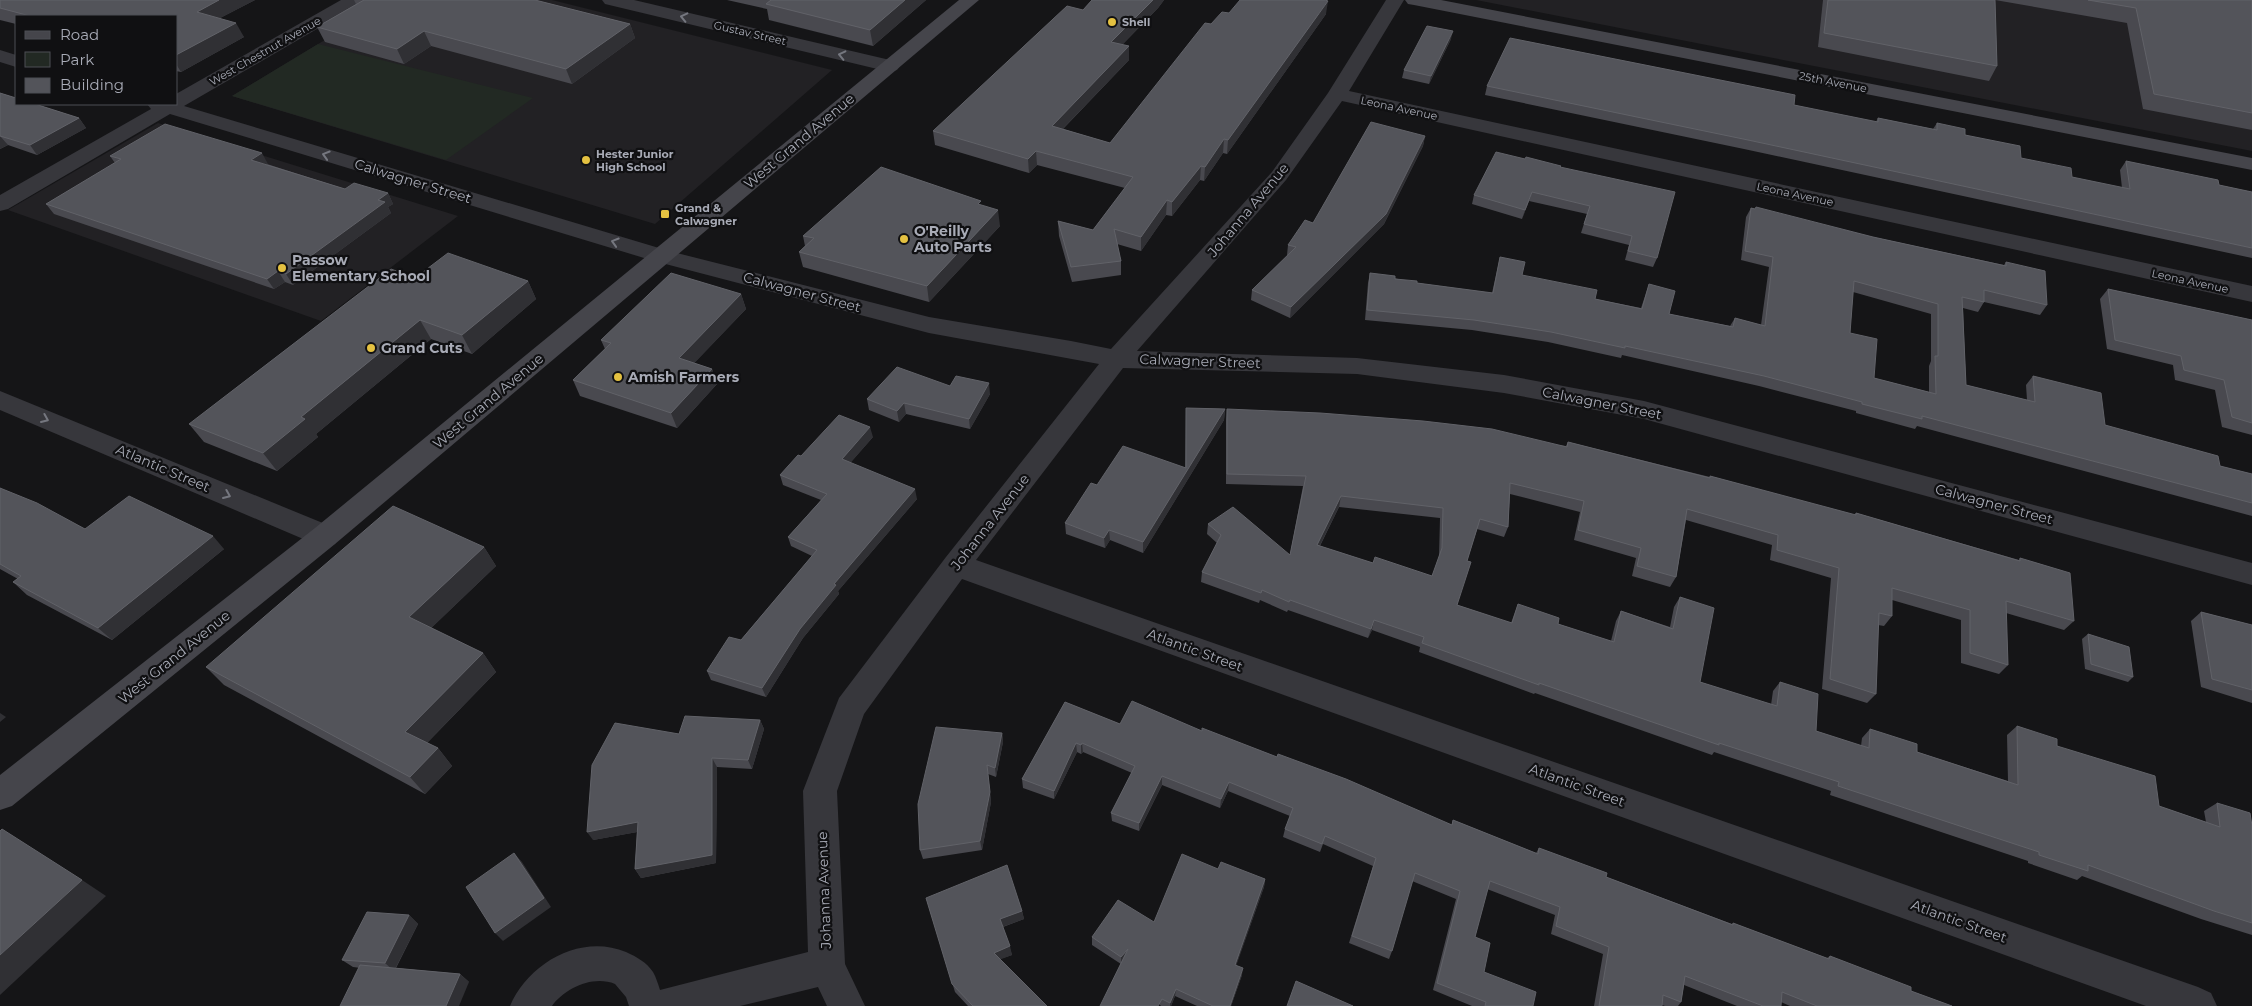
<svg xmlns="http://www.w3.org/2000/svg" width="2252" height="1006" viewBox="0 0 2252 1006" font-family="Montserrat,sans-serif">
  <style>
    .built { fill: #222124 }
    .green { fill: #222923 }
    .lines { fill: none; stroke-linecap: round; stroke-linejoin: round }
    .street { fill: #37373c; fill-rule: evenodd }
    .secondary { fill: #45454b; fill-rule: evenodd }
    .wall { fill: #49494f; fill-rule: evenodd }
    .shaded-wall { fill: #303034 }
    .building { fill: #53545a; stroke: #616268; fill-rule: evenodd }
    .oneway { stroke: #75777f }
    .poi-dot { fill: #e4c141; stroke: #101012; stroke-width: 2 }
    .labels { text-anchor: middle; stroke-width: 4.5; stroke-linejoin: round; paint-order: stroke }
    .far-poi-label { font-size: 11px; font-weight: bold; fill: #a8abb6; stroke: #101012; text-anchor: start }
    .far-street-label { font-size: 11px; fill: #a8abb6; stroke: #101012 }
    .street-label { font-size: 14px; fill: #a8abb6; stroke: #101012 }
    .poi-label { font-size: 14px; font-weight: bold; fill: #a8abb6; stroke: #101012; text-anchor: start }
  </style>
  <rect width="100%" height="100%" fill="#151517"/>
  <!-- built -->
  <g class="built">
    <polygon points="391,0 552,0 832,70 655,224 232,96"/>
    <polygon points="1476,0 2252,0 2252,151 1727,49"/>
    <polygon points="158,123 458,216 321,321 8,210"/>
  </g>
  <!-- green -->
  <polygon class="green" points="318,44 533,98 446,160 232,96"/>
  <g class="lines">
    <!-- street -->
    <g class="street">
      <path d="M341 0H363L360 4 184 106 669 251 929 317 1071 341 1111 349 1272 172 1328 93 1386 0H1404L1349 91 2252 286V302L1342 101 1286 180 1137 351 1357 358 1504 375 1644 401 2252 563V585L1644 419 1504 393 1357 374 1123 368 976 560 2198 987 2211 993 2217 1006H2146L962 579 864 714 837 791 845 964 865 1006H827L818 987 740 1006H629L626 997 615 984C593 975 565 988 552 1006H510C528 963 581 933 626 952 637 957 646 962 653 972 656 977 658 984 660 990L808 952 803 791 839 698 946 557 1099 364 929 333 654 261 170 114 8 209 0 211V195L151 109 147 104H176V94Z"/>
      <polygon points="602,0 634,0 890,60 897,62 900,66 897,70 890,72 605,4"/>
      <polygon points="0,50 16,55 16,67 0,62"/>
      <polygon points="0,391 335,528 339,536 335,544 325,547 315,544 0,410"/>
    </g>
    <!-- secondary -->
    <g class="secondary">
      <polygon points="959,0 979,0 335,544 12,806 0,810 0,775 315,528"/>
      <polygon points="1405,0 1441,0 2252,158 2252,170 1414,5 1408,4"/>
    </g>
  </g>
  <!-- wall -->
  <g class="wall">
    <polygon points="0,0 255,0 220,18 244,37 181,72 176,71 176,16 16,16 16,24 0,20"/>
    <polygon points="354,0 535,0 630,24 635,38 572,84 431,46 404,64 325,42 317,27 356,4"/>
    <polygon points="727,0 926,0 873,46 769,20 767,9"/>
    <polygon points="1092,0 1164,0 1158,8 1122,45 1129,46 1129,60 1063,129 1110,143 1211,24 1229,13 1326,14 1227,154 1223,153 1204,181 1200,180 1172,216 1166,215 1141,251 1117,244 1121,261 1121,275 1072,282 1059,236 1058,221 1093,230 1125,188 1037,165 1029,173 935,145 933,131 1083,10"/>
    <polygon points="1823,0 1995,0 1997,66 1989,81 1818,47"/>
    <polygon points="1995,0 2252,0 2252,130 2143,109 2127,23"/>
    <polygon points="1451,39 1429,84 1402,78 1404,70"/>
    <polygon points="1487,86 1794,105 1876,122 1878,118 1933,129 1937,123 2021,158 2072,177 2122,188 2120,170 2126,161 2219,185 2252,192 2252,258 1744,149 1485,95"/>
    <polygon points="0,93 79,118 86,128 37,155 8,145 0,149"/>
    <polygon points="1425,136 1423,146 1384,224 1290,318 1251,300 1252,290 1288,255 1287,255 1288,245 1313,223"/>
    <polygon points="110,156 268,164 267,164 345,189 388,193 393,204 388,207 391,213 293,285 285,282 274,289 54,214 46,204 115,163"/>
    <polygon points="1560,167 1657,258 1653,267 1625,260 1629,245 1581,233 1587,214 1529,201 1522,219 1472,204 1474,195"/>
    <polygon points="982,206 1000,226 929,302 803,267 799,252 805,246 803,236"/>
    <path d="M1751 208 1873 237 2004 265 2006 262 2047 305 2040 315 1984 302 1978 312 1963 308 1966 385 2027 400 2026 385 2033 376 2105 425 2220 466 2252 474V516L1917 426 1915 429 1856 413V411L1759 386 1622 355 1621 358 1548 342 1472 330 1365 320 1368 283 1370 273 1417 283 1492 293 1500 257 1522 275 1595 299 1641 308 1649 284 1669 314 1730 326 1735 318 1761 325 1769 267 1741 260 1746 217ZM1853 292 1931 314V361L1929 366V392L1874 378 1850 333Z"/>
    <polygon points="415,278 528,281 536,299 472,354 431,339 316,434 318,437 277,471 204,442 189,424"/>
    <polygon points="2108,289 2252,320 2252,435 2222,427 2215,390 2175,380 2173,365 2107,349 2100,299"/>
    <polygon points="741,294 746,309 694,363 712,369 717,384 677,428 580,396 573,380 605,349 601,340"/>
    <polygon points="950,386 990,394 970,429 906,414 899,422 869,410 867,399"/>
    <polygon points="1186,408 1225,409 1224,420 1143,553 1110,540 1105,548 1066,534 1065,523 1097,485 1185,468"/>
    <path d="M1227 409 1566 446 1568 442 1710 477V476L1854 515 1856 513 2019 560 2020 558 2074 621 2064 630 2006 613 2008 665 1999 674 1961 663V620L1892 600V616L1884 626 1878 625 1876 694 1867 703 1822 689 1831 578 1770 560 1772 545 1686 520 1676 577 1670 587 1632 576 1636 558 1574 540 1580 512 1510 494 1508 527 1504 537 1477 529 1467 561 1457 605 1511 623 1518 604 1558 624 1611 641 1616 621 1621 611 1670 627 1674 607 1680 597 1700 682 1771 705 1773 691 1780 682 1816 731 1861 746 1862 738 1870 729 1917 752 2008 781 2007 735 2017 726 2057 746 2159 806 2206 822 2204 811 2217 803 2252 826V935L2201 919 2082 876 2077 880 2028 863V861L1830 795 1831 791 1714 752 1712 755 1535 693 1534 694 1419 652 1420 647 1372 630 1368 638 1288 610 1287 612 1260 600 1259 603 1201 582 1202 572 1217 543 1207 534 1208 524 1290 555 1303 486 1226 484V420ZM1339 507 1440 518 1439 557 1432 576 1373 563 1320 546Z"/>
    <polygon points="873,437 850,463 917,499 838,591 839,594 803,638 766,697 711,680 707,671 741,640 812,556 791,546 788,537 821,500 783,485 780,475 801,456"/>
    <polygon points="0,488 85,529 224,549 112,640 27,595 13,582 18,579 0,569"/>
    <polygon points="484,547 496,566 431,628 483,653 496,672 427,743 438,748 452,766 425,794 224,685 206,667"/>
    <polygon points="2201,612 2252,625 2252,703 2201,687 2191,621"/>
    <polygon points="2088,634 2133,677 2128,682 2085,669 2082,639"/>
    <polygon points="1065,702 1120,724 1202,731 1452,825 1453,820 1536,853 1539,848 1606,877 1732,924 1733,923 1827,958 1830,956 1911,991 1952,1006 1790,1006 1781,1002 1781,1006 1737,1006 1684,985 1681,1002 1678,1006 1665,1006 1662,1005 1662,1006 1594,1006 1603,954 1551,934 1555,915 1487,889 1475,937 1484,972 1533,1006 1472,1006 1433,990 1456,899 1412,881 1392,951 1389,959 1349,943 1373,866 1323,844 1320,852 1283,837 1285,829 1290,816 1228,791 1220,808 1162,785 1139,831 1112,821 1111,813 1132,773 1083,752 1081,754 1077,752 1054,799 1023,788 1022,779"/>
    <polygon points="760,720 764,729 752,769 717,767 716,863 641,878 635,869 637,832 593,840 679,734"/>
    <polygon points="1002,733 1003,742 996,777 988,774 991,802 982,850 923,859 920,850"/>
    <polygon points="1218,869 1265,879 1264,887 1236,965 1242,975 1231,1006 1197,1006 1175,996 1171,1006 1161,1006 1121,964 1092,945 1092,937 1154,922"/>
    <polygon points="926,898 1022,911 1024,919 1003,927 1012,955 1000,959 1047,1006 968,1006 955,992"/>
    <polygon points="409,915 418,924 396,968 460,974 469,982 353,967 342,960"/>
  </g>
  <!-- shaded-wall -->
  <g class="shaded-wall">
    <polygon points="219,0 255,0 205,26 197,12"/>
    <polygon points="905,0 926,0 873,46 870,30"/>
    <polygon points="1153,0 1164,0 1158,8 1111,56 1111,42"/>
    <polygon points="1328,1 1326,14 1227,154 1228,140"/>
    <polygon points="236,23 244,37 181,72 176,64 176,55"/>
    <polygon points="630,24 635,38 572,84 566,69"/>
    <polygon points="424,31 431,46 404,64 397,49"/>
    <polygon points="1453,31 1451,39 1429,84 1431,76"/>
    <polygon points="1129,46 1129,60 1052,140 1052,126"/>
    <polygon points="79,118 86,128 37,155 30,145"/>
    <polygon points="0,136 8,145 0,149"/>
    <polygon points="1425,136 1423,146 1384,224 1290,318 1291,307"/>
    <polygon points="1224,139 1223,153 1204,181 1205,167"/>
    <polygon points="1036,151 1037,165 1029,173 1028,159"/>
    <polygon points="262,153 268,164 258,170 251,160"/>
    <polygon points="1201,166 1200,180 1172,216 1172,202"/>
    <polygon points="1532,192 1529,201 1522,219 1525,210"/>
    <polygon points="388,193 393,204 388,207 391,213 293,285 286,274"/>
    <polygon points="1167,200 1166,215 1141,251 1141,237"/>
    <polygon points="998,210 1000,226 929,302 927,286"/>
    <polygon points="278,271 285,282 274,289 267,279"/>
    <polygon points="528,281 536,299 472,354 462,335"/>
    <polygon points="741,294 746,309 684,374 679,358"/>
    <polygon points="420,320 431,339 316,434 318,437 277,471 263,453 301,417"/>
    <polygon points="712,369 717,384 677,428 671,413"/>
    <polygon points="989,383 990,394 970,429 969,419"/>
    <polygon points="904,403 906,414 899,422 897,411"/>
    <polygon points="1225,409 1224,420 1143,553 1143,542"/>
    <polygon points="870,427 873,437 845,469 842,459"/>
    <polygon points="915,489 917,499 838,591 839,594 803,638 766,697 762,688 800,629 834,584"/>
    <polygon points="1341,496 1339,507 1315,555 1317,545"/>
    <polygon points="1109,530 1110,540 1105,548 1104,538"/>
    <polygon points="213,536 224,549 112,640 98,628"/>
    <polygon points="484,547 496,566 423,636 409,617"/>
    <polygon points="1374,620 1372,630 1368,638"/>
    <polygon points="483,653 496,672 421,749 405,732"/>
    <polygon points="0,713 6,717 0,722"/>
    <polygon points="760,720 764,729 752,769 748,760"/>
    <polygon points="1002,733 1003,742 996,777 995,768"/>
    <polygon points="1076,743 1077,752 1054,799 1054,791"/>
    <polygon points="1082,743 1083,752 1081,754 1081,745"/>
    <polygon points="438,748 452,766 425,794 410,777"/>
    <polygon points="712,758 717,767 716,863 641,878 635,869"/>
    <polygon points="987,765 991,802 982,850 980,841"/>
    <polygon points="1162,776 1162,785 1139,831 1139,823"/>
    <polygon points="1229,782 1228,791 1220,808 1221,799"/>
    <polygon points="638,822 643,831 593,840 587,832"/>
    <polygon points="514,853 522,862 551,907 503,941 495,933"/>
    <polygon points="1265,879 1264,887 1234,972 1235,965"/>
    <polygon points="82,880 106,896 0,995 0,955"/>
    <polygon points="1022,911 1024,919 1002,927 1000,919"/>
    <polygon points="409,915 418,924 394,971 385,963"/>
    <polygon points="1010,946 1012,955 996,961 994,953"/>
    <polygon points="1128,949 1121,964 1121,957"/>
    <polygon points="1243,968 1242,975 1231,1006 1230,1006"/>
    <polygon points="460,974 469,982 459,1006 446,1006"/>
    <polygon points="1176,989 1175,996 1171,1006 1170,1006 1170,1003"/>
  </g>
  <!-- building -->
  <g class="building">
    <polygon points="0,0 219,0 197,12 236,23 176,55 176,16 30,16 0,8"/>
    <polygon points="364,0 535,0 630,24 566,69 424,31 397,49 317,27"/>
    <polygon points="771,0 905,0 870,30 766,4"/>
    <polygon points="1092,0 1153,0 1111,42 1129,46 1052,126 1110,143 1205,23 1211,24 1222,12 1229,13 1240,0 1325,0 1328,1 1228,140 1224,139 1205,167 1201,166 1172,202 1167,200 1141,237 1114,229 1121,261 1071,267 1058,221 1093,230 1133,177 1036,151 1028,159 933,131 1067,6 1083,10"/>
    <polygon points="1828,0 1995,0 1997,66 1824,33"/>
    <polygon points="2088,0 2252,0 2252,113 2154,94 2136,8"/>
    <polygon points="1427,26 1453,31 1431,76 1404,70"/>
    <polygon points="1510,38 1795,95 1794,105 1878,122 1878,118 1937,130 1937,123 1965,129 1965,135 2020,146 2021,158 2071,168 2072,177 2130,189 2126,161 2218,180 2219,185 2252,192 2252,248 1748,140 1487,86"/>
    <polygon points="0,93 16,98 16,104 35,104 79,118 30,145 0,136"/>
    <polygon points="1371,122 1425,136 1386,214 1291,307 1252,290 1296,247 1288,245 1305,220 1313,223"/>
    <polygon points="165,124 262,153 251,160 345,189 354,183 388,193 378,200 385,202 286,274 278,271 267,279 46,204 121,159 110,156"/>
    <polygon points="1496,152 1525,159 1526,157 1561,166 1560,167 1675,192 1657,258 1628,251 1632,236 1584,224 1590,206 1532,192 1525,210 1474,195"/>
    <polygon points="881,167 981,201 978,204 998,210 927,286 799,252 814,238 803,236"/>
    <path d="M1756 207 1873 237 2006 266V262L2045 271 2047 305 1984 290V302L1962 297 1966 385 2035 402 2033 376 2101 393 2105 425 2218 456 2220 466 2252 474V503L1922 416V419L1862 404V402L1764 376 1625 346V348L1551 332 1474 320 1367 310 1370 273 1395 276V279L1417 281V283L1493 293 1500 257 1525 262 1522 275 1597 290 1595 299 1642 309 1649 284 1675 291 1669 314 1733 327 1735 318 1765 326 1773 257 1745 251 1751 208 1755 209ZM1854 281 1938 304V356H1935L1936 394 1874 378 1877 339 1850 333Z"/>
    <polygon points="448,253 528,281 462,335 420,320 301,417 305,419 263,453 189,424 391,269 415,278"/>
    <polygon points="671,273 741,294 679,358 712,369 671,413 573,380 611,343 601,340"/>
    <polygon points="2108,289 2252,320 2252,423 2232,417 2224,380 2184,370 2181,356 2115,340"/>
    <polygon points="897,367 950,386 956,376 989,383 969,419 904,403 897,411 867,399"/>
    <polygon points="1186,408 1225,409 1143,542 1109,530 1104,538 1065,523 1091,483 1097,485 1123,446 1186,468"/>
    <path d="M1227 409 1320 413 1423 421 1492 429 1567 447 1568 442 1710 478V476L1856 515V513L2020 561V558L2070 573 2074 621 2006 601 2008 665 1970 653V610L1892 588V616L1879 613 1876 694 1830 679 1839 568 1777 550 1778 535 1687 509 1676 577 1637 566 1641 548 1578 530 1584 501 1510 483 1508 527 1480 519 1467 561 1471 562 1457 605 1512 623 1518 604 1559 618 1558 624 1614 642 1621 611 1673 629 1680 597 1714 608 1700 682 1777 706 1780 682 1818 694 1816 731 1869 748 1870 729 1917 744V752L2018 785 2017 726 2057 739V746L2155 776 2159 806 2220 827 2217 803 2250 813 2252 826V923L2214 911 2088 865V871L2039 855V852L1838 786 1839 782 1719 743V745L1539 683V685L1422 643 1424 637 1374 620 1371 629 1290 600 1289 602 1262 590 1261 593 1202 572 1221 535 1208 524 1233 507 1290 555 1306 476 1227 474ZM1341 496 1443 508 1442 548 1432 576 1375 557 1373 563 1317 545Z"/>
    <polygon points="839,415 870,427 842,459 915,489 834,584 836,585 800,629 762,688 707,671 729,637 741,640 817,550 788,537 827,494 780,475 798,455 801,456"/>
    <polygon points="0,488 37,503 85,529 129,496 213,536 98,628 13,582 21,576 0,564"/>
    <polygon points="393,506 484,547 409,617 483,653 405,732 438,748 410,777 206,667"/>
    <polygon points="2201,612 2252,625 2252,690 2212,679"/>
    <polygon points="2088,634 2129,647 2133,677 2091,664"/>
    <polygon points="1132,701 1202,731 1202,728 1277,757 1278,754 1346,779 1452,825 1453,820 1538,854 1539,848 1607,873 1606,877 1733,925 1733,923 1829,959 1830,956 1911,987 1911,991 1952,1006 1817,1006 1782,992 1781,1006 1763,1006 1685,976 1681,1002 1663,995 1662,1006 1599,1006 1609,947 1556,926 1560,907 1490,881 1475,937 1490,943 1484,972 1536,992 1533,1006 1485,1006 1486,1002 1437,983 1460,891 1415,873 1392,951 1352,936 1376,858 1325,836 1322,844 1285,829 1293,808 1229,782 1221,799 1162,776 1139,823 1111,813 1135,766 1082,743 1081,745 1076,743 1054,791 1022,779 1065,702 1120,724"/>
    <polygon points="685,716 760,720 748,760 712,758 712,855 635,869 638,822 587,832 592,765 615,723 679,734"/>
    <polygon points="936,727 1002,733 995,768 987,765 990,792 980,841 920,850 918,804"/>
    <polygon points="2,829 82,880 0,955 0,831"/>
    <polygon points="514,853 544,898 495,933 466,887"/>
    <polygon points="1182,854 1218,869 1221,862 1265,879 1235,965 1243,968 1230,1006 1213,1006 1176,989 1170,1003 1162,999 1158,1006 1100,1006 1128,949 1121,957 1092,937 1118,900 1154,922"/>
    <polygon points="1007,865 1022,911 1000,919 1010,946 994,953 1047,1006 973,1006 952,984 926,898"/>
    <polygon points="367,912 409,915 385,963 342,960"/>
    <polygon points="360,965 460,974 446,1006 340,1006"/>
    <polygon points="1296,981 1353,1006 1287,1006"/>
  </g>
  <!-- one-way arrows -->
  <defs><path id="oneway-chevron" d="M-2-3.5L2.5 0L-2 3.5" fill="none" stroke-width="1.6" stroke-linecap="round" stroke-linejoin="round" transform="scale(1.25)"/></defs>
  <g class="oneway">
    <use href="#oneway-chevron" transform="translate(684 17) rotate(-167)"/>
    <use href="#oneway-chevron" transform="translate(842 55) rotate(-167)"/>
    <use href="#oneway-chevron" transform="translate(326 155) rotate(-163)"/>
    <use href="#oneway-chevron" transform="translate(615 242) rotate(-163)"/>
    <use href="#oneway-chevron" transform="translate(45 419) rotate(23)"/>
    <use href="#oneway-chevron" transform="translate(227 495) rotate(23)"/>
  </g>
  <!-- markers -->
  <g class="poi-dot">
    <circle cx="1112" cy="22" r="5"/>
    <circle cx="586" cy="160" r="5"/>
    <rect x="660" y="209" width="10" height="10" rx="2.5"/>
    <circle cx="904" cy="239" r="5"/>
    <circle cx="282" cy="268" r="5"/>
    <circle cx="371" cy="348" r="5"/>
    <circle cx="618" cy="377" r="5"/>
  </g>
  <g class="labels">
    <!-- far-poi labels -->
    <g class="far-poi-label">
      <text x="1122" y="26">Shell</text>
      <text x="596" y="158">Hester Junior<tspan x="596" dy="13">High School</tspan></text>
      <text x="675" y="212">Grand &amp;<tspan x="675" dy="13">Calwagner</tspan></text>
    </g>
    <!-- far-street labels -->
    <g class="far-street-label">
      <text transform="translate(750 33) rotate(13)" y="4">Gustav Street</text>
      <text transform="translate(265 51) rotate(-30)" y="4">West Chestnut Avenue</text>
      <text transform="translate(1833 82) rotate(11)" y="4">25th Avenue</text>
      <text transform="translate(1399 108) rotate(12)" y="4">Leona Avenue</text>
      <text transform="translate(1795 194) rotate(12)" y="4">Leona Avenue</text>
      <text transform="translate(2190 281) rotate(12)" y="4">Leona Avenue</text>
    </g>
    <!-- street labels -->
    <g class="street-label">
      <text transform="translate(799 141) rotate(-40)" y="5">West Grand Avenue</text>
      <text transform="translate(413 181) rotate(17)" y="5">Calwagner Street</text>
      <text transform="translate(1248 210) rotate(-50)" y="5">Johanna Avenue</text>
      <text transform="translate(802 292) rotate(15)" y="5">Calwagner Street</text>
      <text transform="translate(1200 361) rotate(2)" y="5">Calwagner Street</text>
      <text transform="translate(488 401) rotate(-40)" y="5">West Grand Avenue</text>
      <text transform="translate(1602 403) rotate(11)" y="5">Calwagner Street</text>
      <text transform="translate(163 468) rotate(23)" y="5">Atlantic Street</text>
      <text transform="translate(1994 504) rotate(15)" y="5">Calwagner Street</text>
      <text transform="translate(990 522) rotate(-52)" y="5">Johanna Avenue</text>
      <text transform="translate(1195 650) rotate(20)" y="5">Atlantic Street</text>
      <text transform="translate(174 657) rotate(-39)" y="5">West Grand Avenue</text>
      <text transform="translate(1577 785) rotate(20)" y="5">Atlantic Street</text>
      <text transform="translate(824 890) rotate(-92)" y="5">Johanna Avenue</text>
      <text transform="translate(1959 921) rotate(20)" y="5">Atlantic Street</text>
    </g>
    <!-- poi labels -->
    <g class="poi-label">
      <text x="914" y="236">O'Reilly<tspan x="914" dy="16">Auto Parts</tspan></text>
      <text x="292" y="265">Passow<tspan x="292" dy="16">Elementary School</tspan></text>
      <text x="381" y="353">Grand Cuts</text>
      <text x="628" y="382">Amish Farmers</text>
    </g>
  </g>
  <!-- legend -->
  <rect x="15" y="15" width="162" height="90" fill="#101012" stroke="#4d4e54"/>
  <rect x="25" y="31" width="25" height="8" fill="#45454b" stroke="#4d4e54"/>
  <text x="60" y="40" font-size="15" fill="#a8abb6">Road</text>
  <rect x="25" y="52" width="25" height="15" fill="#222923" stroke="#4d4e54"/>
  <text x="60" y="65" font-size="15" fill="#a8abb6">Park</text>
  <rect x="25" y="78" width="25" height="15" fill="#53545a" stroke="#4d4e54"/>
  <text x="60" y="90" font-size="15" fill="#a8abb6">Building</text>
</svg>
